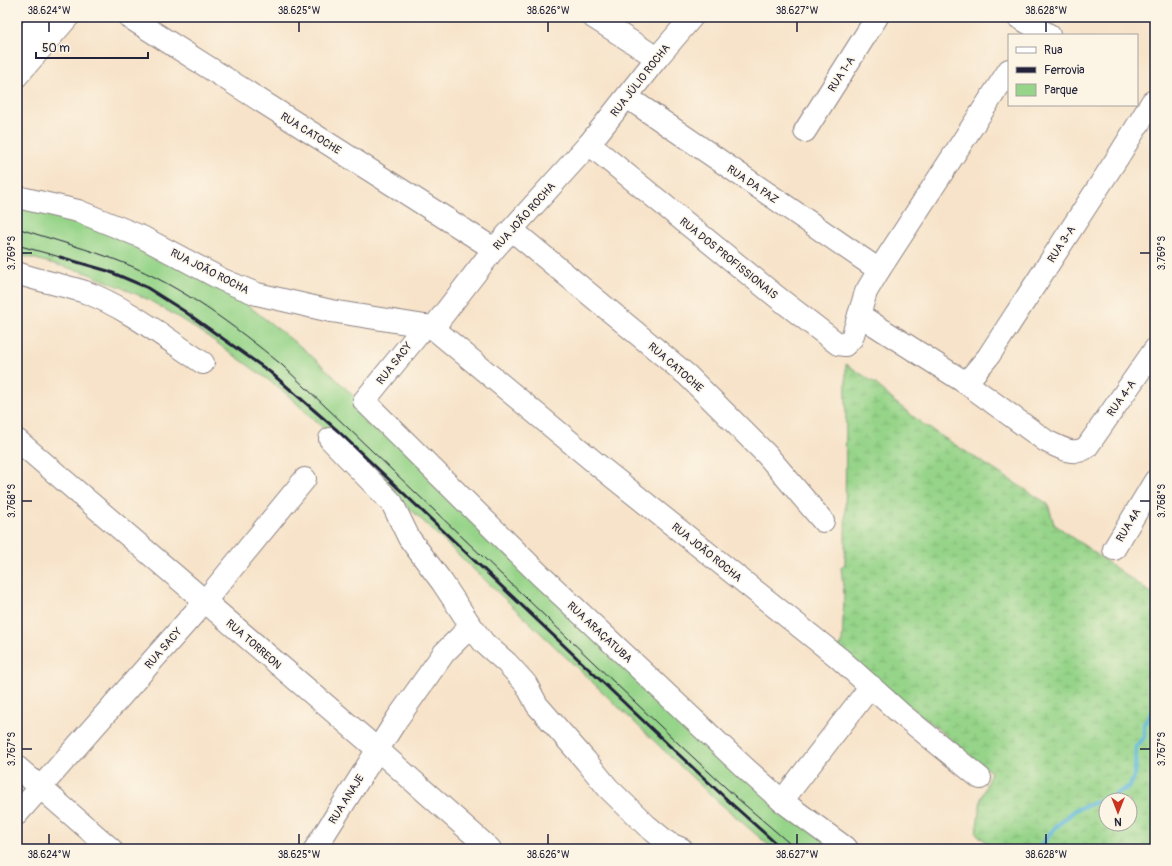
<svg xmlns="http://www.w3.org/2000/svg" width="1172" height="866" viewBox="0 0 1172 866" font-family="Pangolin,sans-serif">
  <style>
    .green { fill: #96d489; stroke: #5c7b62 }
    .wetland { fill: url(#wetland-marsh); stroke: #5c7b62; fill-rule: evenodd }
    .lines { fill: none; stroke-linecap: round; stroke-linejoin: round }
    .stream { stroke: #5fb8dc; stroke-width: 4.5 }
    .minor-casing { stroke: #8c8282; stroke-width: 24 }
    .major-casing { stroke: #8c8282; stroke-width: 24 }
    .minor { stroke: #fff; stroke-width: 22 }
    .major { stroke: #fff; stroke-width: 22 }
    .tram { stroke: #22223b; stroke-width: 1 }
    .rail { stroke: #22223b; stroke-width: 3 }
    .ticks { fill: none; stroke: #22223b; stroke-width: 1.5 }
    .labels { text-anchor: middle; stroke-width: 3; stroke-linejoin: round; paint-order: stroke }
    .street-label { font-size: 11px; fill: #22223b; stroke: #fcf5e5 }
    .neatline { fill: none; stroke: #22223b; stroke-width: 1.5 }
    .ticks-label { font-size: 10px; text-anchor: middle; fill: #22223b }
  </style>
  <defs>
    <pattern id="wetland-marsh" width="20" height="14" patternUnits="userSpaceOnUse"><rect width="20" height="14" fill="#96d489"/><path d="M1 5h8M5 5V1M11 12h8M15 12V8" fill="none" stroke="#81b677"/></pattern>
  </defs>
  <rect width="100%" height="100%" fill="#fcf5e5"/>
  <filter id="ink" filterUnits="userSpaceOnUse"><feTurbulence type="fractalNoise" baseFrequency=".025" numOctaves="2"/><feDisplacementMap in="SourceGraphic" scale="8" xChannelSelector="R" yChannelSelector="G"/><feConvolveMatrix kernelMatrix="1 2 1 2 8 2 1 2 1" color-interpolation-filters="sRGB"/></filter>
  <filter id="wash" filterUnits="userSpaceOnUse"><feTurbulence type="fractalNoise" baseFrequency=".012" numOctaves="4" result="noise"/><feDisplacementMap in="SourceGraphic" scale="16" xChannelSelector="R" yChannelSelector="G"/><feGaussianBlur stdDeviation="0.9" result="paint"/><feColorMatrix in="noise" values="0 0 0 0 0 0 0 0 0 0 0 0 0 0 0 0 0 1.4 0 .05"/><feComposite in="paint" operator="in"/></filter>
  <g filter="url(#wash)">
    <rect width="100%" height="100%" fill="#f7e3c9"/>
    <!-- green -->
    <polygon class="green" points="17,202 121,236 198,276 246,304 306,351 327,370 373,415 838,849 773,849 714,798 403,502 281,389 206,335 173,314 147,299 123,288 84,272 17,254"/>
    <!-- wetland -->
    <path class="wetland" d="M846 364 876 384 895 402 924 425 1048 504 1054 524 1155 596V849H993L976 833 981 799 991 772 837 647 842 645 844 595 841 567 845 564ZM1106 800H1130V824H1106Z"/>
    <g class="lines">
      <!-- stream -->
      <polyline class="stream" points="1038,849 1055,828 1075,810 1113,796 1130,786 1135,774 1136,747 1144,737 1144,724 1155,707"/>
    </g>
  </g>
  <g filter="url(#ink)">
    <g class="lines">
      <defs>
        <g id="minor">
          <polyline points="129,17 494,249"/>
          <polyline points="593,17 657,58"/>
          <polyline points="1018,17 1049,35"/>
          <polyline points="627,97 879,270"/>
          <polyline points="805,131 877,17"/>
          <polyline points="589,144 777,297 838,344 845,345 852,338 866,292 879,270 1009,70"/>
          <polyline points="17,197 78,211 142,237 223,280 257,294 331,311 425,326 433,328 604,470 839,658 900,713 980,778"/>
          <polyline points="512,230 687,375 767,455 823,521"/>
          <path d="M17 273C39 281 63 285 85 292 125 306 168 340 203 363"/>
          <path d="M859 315 966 383 1046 441C1059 447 1074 457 1087 447L1155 349"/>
          <polyline points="425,326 364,401 539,574 745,768 782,801 847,849"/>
          <polyline points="433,328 494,249 589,144 657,58 692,17"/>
          <polyline points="966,383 988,357 1118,157 1152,102"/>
          <polyline points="330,439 392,503 409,538 442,582 471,626 484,643 507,663 526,684 537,705 586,761 608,788 646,825 668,843 682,849"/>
          <polyline points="17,440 377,749 490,849"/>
          <polyline points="1114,549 1155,481"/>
          <polyline points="17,767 111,849"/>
          <polyline points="782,801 871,686"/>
          <polyline points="17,814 205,601 305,479"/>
          <polyline points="315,849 397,719 444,653 471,626"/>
        </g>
        <g id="major">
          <polyline points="17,46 42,17"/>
          <polyline points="17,76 68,17"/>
        </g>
      </defs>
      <!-- minor casing -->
      <use href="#minor" class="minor-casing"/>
      <!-- major casing -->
      <use href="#major" class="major-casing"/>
      <!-- minor -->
      <use href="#minor" class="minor"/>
      <!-- major -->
      <use href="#major" class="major"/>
      <!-- tram -->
      <g class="tram">
        <path d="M17 228C53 240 89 249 124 263 183 287 233 325 282 365L681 746 738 799 796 849"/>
        <polyline points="17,245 60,257"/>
      </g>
      <!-- rail -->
      <polyline class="rail" points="60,257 108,271 146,287 184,311 270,372 338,431 675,751 734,806 782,849"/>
    </g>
  </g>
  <!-- ticks -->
  <path class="ticks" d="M49 22V32M299 22V32M548 22V32M797 22V32M1046 22V32M22 253H32M1140 253H1150M22 501H32M1140 501H1150M22 749H32M1140 749H1150M49 834V844M299 834V844M548 834V844M797 834V844M1046 834V844"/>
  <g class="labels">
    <!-- street labels -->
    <g class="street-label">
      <text transform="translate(841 74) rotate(-57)" y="4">RUA 1-A</text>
      <text transform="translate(640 80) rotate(-52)" y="4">RUA JÚLIO ROCHA</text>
      <text transform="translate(311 133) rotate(32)" y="4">RUA CATOCHE</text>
      <text transform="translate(753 184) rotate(34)" y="4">RUA DA PAZ</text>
      <text transform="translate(524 216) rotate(-48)" y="4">RUA JOÃO ROCHA</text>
      <text transform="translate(1061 244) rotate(-57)" y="4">RUA 3-A</text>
      <text transform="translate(729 258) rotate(39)" y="4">RUA DOS PROFISSIONAIS</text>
      <text transform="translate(210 271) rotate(27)" y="4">RUA JOÃO ROCHA</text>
      <text transform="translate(394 363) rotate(-52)" y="4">RUA SACY</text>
      <text transform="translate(676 367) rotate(41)" y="4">RUA CATOCHE</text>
      <text transform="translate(1121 398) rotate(-55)" y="4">RUA 4-A</text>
      <text transform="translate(1128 525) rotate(-59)" y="4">RUA 4A</text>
      <text transform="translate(707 552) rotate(39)" y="4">RUA JOÃO ROCHA</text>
      <text transform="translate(600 632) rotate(43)" y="4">RUA ARAÇATUBA</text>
      <text transform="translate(254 644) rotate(41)" y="4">RUA TORREON</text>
      <text transform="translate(163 648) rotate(-49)" y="4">RUA SACY</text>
      <text transform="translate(346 799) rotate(-58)" y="4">RUA ANAJE</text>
    </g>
  </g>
  <!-- margin -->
  <rect width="1172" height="866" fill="none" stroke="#fcf5e5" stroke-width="44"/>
  <!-- legend -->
  <rect x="1008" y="34" width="130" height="72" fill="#fcf5e5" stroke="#a5a1a1"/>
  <rect x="1016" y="47" width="20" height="6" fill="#ffffff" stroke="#a5a1a1"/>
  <text x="1044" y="54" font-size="12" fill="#22223b">Rua</text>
  <rect x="1016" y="67" width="20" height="6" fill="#22223b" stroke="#a5a1a1"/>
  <text x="1044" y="74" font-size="12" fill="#22223b">Ferrovia</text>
  <rect x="1016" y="84" width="20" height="12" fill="#96d489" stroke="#a5a1a1"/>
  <text x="1044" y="94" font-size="12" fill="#22223b">Parque</text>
  <!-- north arrow -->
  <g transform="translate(1118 812) rotate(180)"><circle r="19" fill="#fcf5e5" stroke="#a5a1a1"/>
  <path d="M0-3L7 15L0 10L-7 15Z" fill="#c8321e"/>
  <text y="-6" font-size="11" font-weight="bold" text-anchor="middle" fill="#22223b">N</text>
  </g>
  <!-- scale -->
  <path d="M36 52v6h112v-6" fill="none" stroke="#22223b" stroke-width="2"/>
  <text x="42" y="52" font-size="12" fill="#22223b" stroke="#fcf5e5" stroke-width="3" paint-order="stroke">50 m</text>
  <rect x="22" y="22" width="1128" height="822" class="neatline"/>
  <g class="ticks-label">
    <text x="49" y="14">38.624°W</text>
    <text x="299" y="14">38.625°W</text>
    <text x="548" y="14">38.626°W</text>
    <text x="797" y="14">38.627°W</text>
    <text x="1046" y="14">38.628°W</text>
    <text transform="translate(1161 253) rotate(-90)" y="4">3.769°S</text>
    <text transform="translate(11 253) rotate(-90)" y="4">3.769°S</text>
    <text transform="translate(1161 501) rotate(-90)" y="4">3.768°S</text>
    <text transform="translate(11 501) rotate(-90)" y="4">3.768°S</text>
    <text transform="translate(1161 749) rotate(-90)" y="4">3.767°S</text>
    <text transform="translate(11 749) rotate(-90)" y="4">3.767°S</text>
    <text x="49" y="858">38.624°W</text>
    <text x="299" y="858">38.625°W</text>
    <text x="548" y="858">38.626°W</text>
    <text x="797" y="858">38.627°W</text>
    <text x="1046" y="858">38.628°W</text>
  </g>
</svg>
